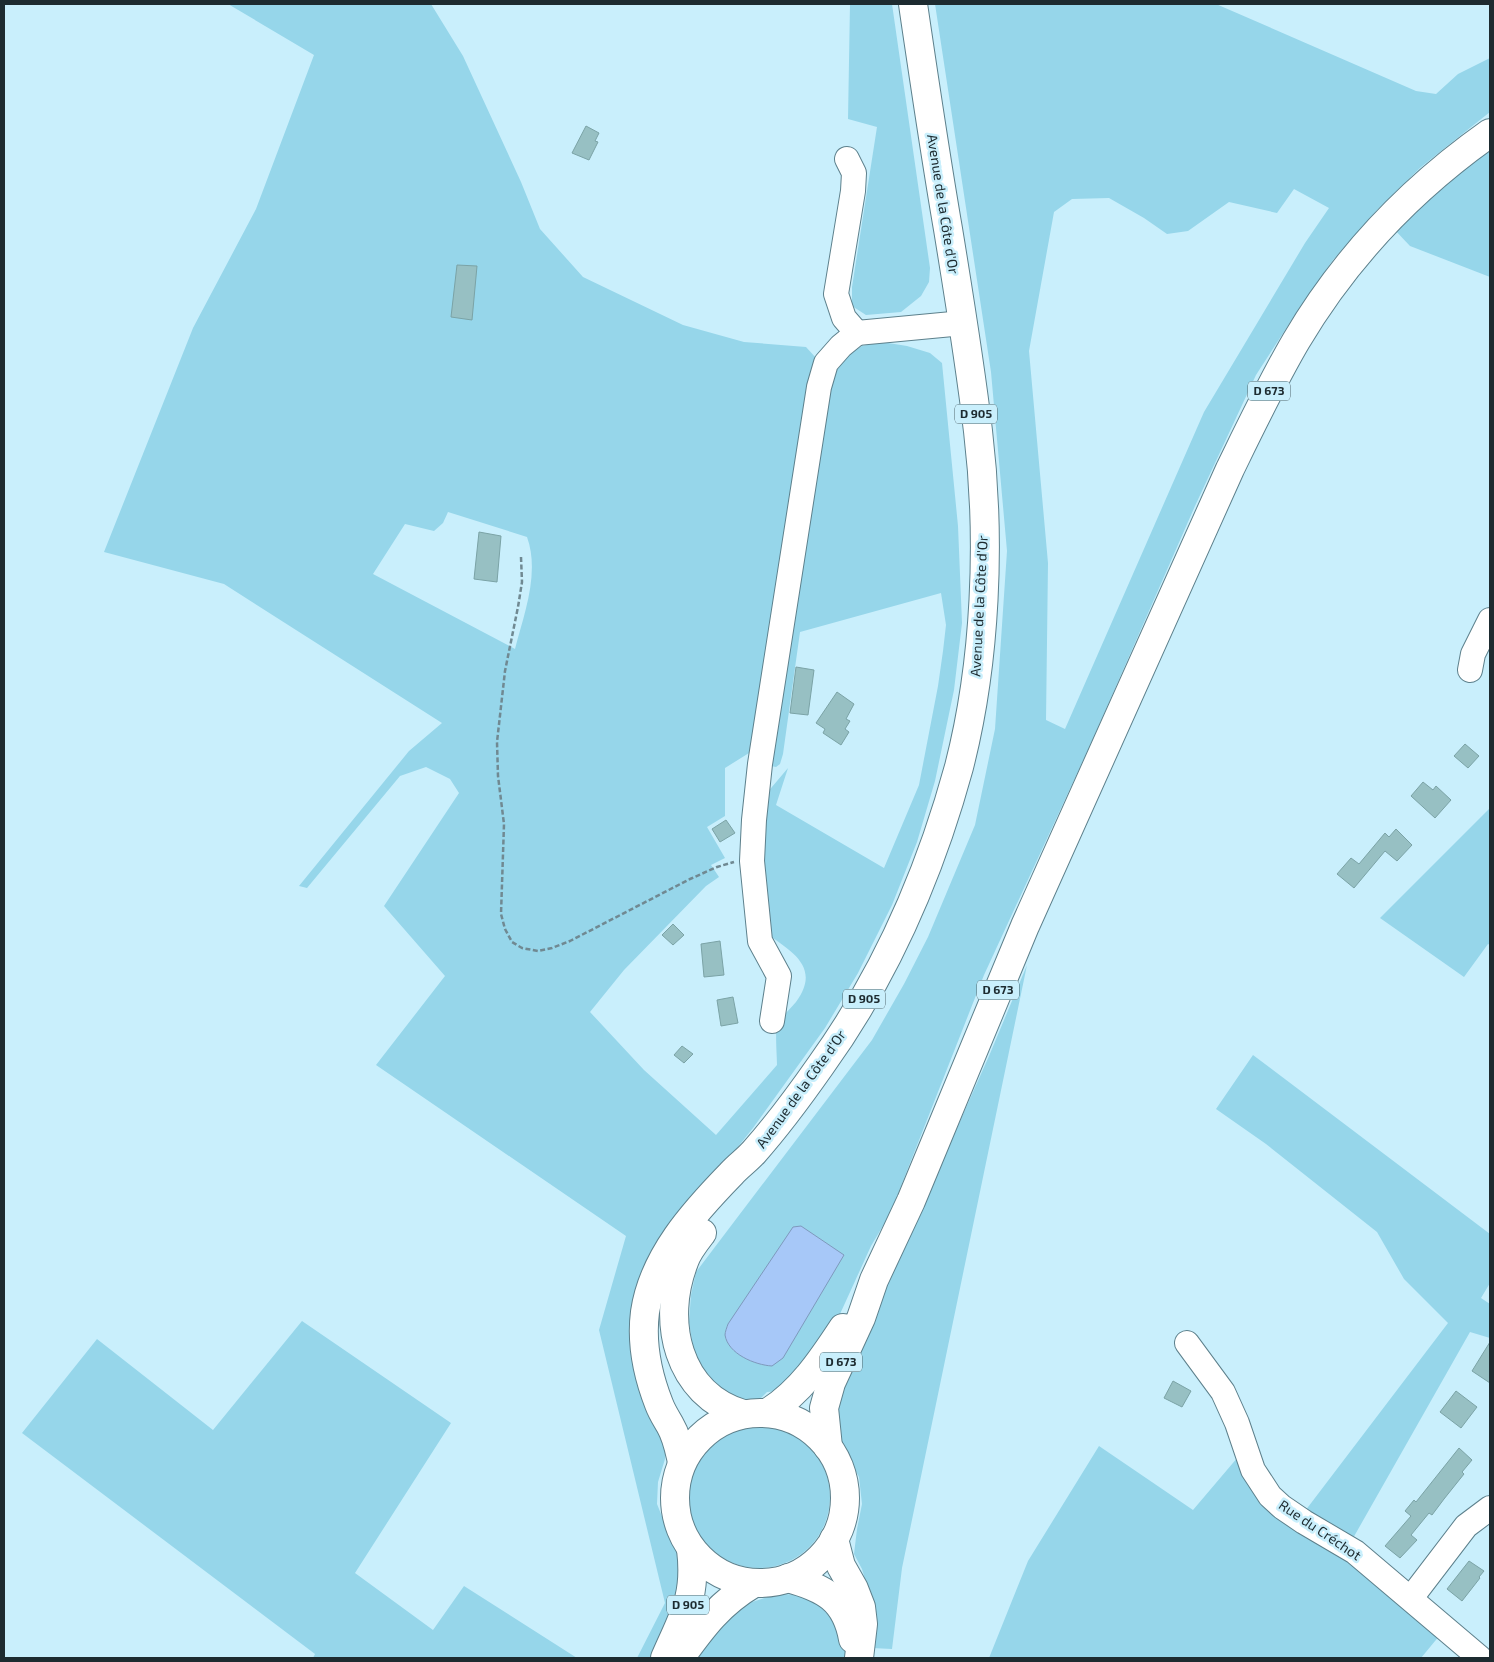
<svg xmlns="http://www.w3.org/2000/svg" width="1494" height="1662" viewBox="0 0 1494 1662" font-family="'Exo 2',sans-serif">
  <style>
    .green { fill: #96d6ea; fill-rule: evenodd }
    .water { fill: #a7c8f8; stroke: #7e99bc }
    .building { fill: #97c0c3; stroke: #7ba3a6 }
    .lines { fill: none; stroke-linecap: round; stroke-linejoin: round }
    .minor-casing { stroke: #5d808c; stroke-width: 26 }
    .major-casing { stroke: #5d808c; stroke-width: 30 }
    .path { stroke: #708992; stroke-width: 2.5; stroke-dasharray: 5 2.5; stroke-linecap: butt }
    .minor { stroke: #fff; stroke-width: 24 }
    .major { stroke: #fff; stroke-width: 28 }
    .labels { text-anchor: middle; stroke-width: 5; stroke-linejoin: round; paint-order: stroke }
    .shield { fill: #c9effc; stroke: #51666d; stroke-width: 1 }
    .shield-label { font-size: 12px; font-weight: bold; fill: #1d2b30 }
    .street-label { font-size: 14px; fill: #1d2b30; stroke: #c9effc }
  </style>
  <rect width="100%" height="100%" fill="#c9effc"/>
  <!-- green -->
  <g class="green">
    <path d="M228 4H431L463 56 521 182 540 229 583 277 683 325 744 342 806 347 817 359 757 748 725 768V816L707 827 725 858 711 865 719 877 706 886 624 970 590 1012 644 1070 716 1135 777 1065C777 1056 775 1033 777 1026 780 1018 790 1009 796 1002 821 968 793 952 767 934L761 800 788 768 776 805 884 868 919 785 938 686 943 651 946 625 941 593 800 632 783 754 780 764 776 767 771 766 832 375 843 358 862 346 882 342 907 346 930 353 942 363 958 526 962 623 954 690 935 781 917 842 892 905 858 973 825 1028 753 1128 654 1252 638 1283 633 1319 635 1362 639 1390 666 1444 665 1459 658 1482 657 1504 681 1564 682 1593 652 1658H637L665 1603 599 1330 626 1236 376 1065 445 976 384 906 459 793 450 779 426 767 400 776 307 888 299 886 409 751 442 723 224 584 104 552 193 328 256 209 314 55ZM448 512 527 537C540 573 524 614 515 649L373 574 405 524 434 531 443 523Z"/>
    <polygon points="850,4 892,4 930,268 929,282 921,296 901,312 866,315 852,306 852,287 877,127 848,119"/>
    <path d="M935 4H1216L1416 91 1436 94 1458 74 1490 58V112L1421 167 1377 210 1333 260 1300 307 1256 375 1195 506 1092 741 984 975 890 1214 871 1246 840 1314 803 1364 779 1391 767 1392 755 1404 728 1394 702 1374 694 1353 689 1322 691 1295 696 1272 872 1040 904 984 928 937 975 825 995 729 1007 551 991 372ZM1294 189 1329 208 1305 243 1204 412 1065 729 1046 720 1048 563 1029 351 1054 212 1072 199 1109 198 1144 218 1167 234 1188 231 1229 202 1277 213Z"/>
    <polygon points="1490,142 1490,277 1410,246 1393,228"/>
    <polygon points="1490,808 1490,945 1488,944 1464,977 1380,918"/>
    <polygon points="1027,965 902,1568 892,1649 872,1648 876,1616 862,1569 854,1554 857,1529 862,1504 859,1477 840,1442 837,1418 839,1393 989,1056"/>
    <polygon points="1253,1055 1490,1234 1490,1283 1481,1298 1490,1304 1490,1338 1470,1332 1352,1540 1302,1515 1448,1323 1404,1279 1377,1232 1266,1144 1216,1109"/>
    <polygon points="302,1321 451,1423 355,1573 433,1630 464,1586 577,1658 313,1658 315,1654 22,1433 97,1339 213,1430"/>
    <circle cx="759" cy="1497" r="71"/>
    <polygon points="1099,1446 1193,1510 1238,1457 1251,1471 1440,1635 1421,1658 989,1658 1028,1561"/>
    <path d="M779 1594 804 1595 832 1611 846 1648 845 1658H698C708 1643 720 1623 735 1611 746 1602 765 1598 779 1594Z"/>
  </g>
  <!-- water -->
  <path class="water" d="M801 1226 844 1255 783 1358 772 1366C755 1365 728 1354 725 1335 725 1332 727 1327 728 1324L793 1227Z"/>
  <!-- building -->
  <g class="building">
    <polygon points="586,126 599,133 595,141 598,142 589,160 572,153"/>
    <polygon points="457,265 477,266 472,320 451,317"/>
    <polygon points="479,532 501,536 497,582 474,579"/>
    <polygon points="796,667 814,670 808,715 790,713"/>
    <polygon points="837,692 854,704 846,719 850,721 845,729 849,732 841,745 823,733 825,729 816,723"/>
    <polygon points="1465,744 1479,756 1468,768 1454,756"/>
    <polygon points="1423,782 1433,790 1436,786 1451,800 1435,818 1411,796"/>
    <polygon points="726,820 735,833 720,842 712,829"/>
    <polygon points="1396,829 1412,845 1397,861 1385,851 1354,888 1337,874 1351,858 1359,864 1385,833 1389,837"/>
    <polygon points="673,924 684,935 673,945 662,935"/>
    <polygon points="720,941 724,975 704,977 701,944"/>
    <polygon points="733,997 738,1023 721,1026 717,1000"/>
    <polygon points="682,1046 693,1054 684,1063 674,1055"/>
    <polygon points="1490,1342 1490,1383 1472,1371"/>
    <polygon points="1173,1381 1191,1391 1182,1407 1164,1398"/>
    <polygon points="1456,1391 1477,1407 1461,1428 1440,1412"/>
    <polygon points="1459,1448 1472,1460 1462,1472 1464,1474 1444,1499 1432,1515 1429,1513 1411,1535 1417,1540 1400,1558 1385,1546 1411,1516 1405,1511 1414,1500 1416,1502"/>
    <polygon points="1469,1561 1484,1571 1479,1577 1480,1578 1462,1601 1447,1589"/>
  </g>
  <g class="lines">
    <defs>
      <g id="minor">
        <polyline points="857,333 963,323"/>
        <polyline points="1470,670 1473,654 1490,620"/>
        <polyline points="772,1021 779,976 760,941 752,861 754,820 760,764 819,387 826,363 841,346 857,333 844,318 836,294 853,191 854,173 847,159"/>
        <polyline points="1187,1343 1223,1392 1237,1423 1253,1470 1270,1496 1282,1507 1304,1522 1355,1552 1480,1658"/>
        <polyline points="1411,1598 1466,1526 1490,1508"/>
      </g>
      <g id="major">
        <path d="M702 1233C695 1242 687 1252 684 1262 661 1321 677 1394 743 1414"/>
        <circle cx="760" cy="1498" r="85"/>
        <path d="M767 1413C800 1393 822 1360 843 1328"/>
        <path d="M828 1447 824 1408 831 1383 861 1318 874 1280 911 1201 1025 926 1230 469C1251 426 1272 382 1296 341 1345 258 1412 188 1490 133"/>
        <path d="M682 1462C679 1449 677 1437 670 1425 666 1418 662 1412 659 1404 648 1376 641 1343 645 1312 653 1257 694 1212 731 1174 738 1166 747 1160 754 1152 778 1125 800 1095 821 1065 885 976 930 873 959 767 986 662 991 539 978 431 970 364 959 296 948 229 935 154 924 79 913 4"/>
        <polyline points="834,1539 841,1566 854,1589 861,1607 863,1624 859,1658"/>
        <path d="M788 1578C824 1588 846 1599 853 1639"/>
        <path d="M665 1658C683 1616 697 1598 691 1549"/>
        <path d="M680 1658C703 1626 720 1603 754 1583"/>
      </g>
    </defs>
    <!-- minor casing -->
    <use href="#minor" class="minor-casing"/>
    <!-- major casing -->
    <use href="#major" class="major-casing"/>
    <!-- path -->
    <polyline class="path" points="521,557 522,582 518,607 505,671 497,742 498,776 504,824 501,914 505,929 512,942 522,948 538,951 552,948 570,941 690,879 717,867 734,862"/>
    <!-- minor -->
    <use href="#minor" class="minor"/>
    <!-- major -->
    <use href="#major" class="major"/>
  </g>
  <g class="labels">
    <!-- shield labels -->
    <g class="shield">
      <rect x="1248" y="381.5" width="42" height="19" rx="4"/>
      <rect x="955" y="404.5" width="42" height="19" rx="4"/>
      <rect x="977" y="980.5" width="42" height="19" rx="4"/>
      <rect x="843" y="989.5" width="42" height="19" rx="4"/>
      <rect x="820" y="1352.5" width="42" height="19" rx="4"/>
      <rect x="667" y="1595.5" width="42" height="19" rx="4"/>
    </g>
    <g class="shield-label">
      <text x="1269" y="395">D 673</text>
      <text x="976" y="418">D 905</text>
      <text x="998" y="994">D 673</text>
      <text x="864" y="1003">D 905</text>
      <text x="841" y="1366">D 673</text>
      <text x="688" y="1609">D 905</text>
    </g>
    <!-- street labels -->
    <g class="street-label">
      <text transform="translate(943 204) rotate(81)" y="5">Avenue de la Côte d'Or</text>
      <text transform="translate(979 606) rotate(-87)" y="5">Avenue de la Côte d'Or</text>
      <text transform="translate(801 1089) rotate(-54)" y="5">Avenue de la Côte d'Or</text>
      <text transform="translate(1320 1530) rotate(34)" y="5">Rue du Créchot</text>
    </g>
  </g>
  <!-- border -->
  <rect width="1494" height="1662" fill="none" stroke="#1d2b30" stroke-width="10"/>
</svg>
